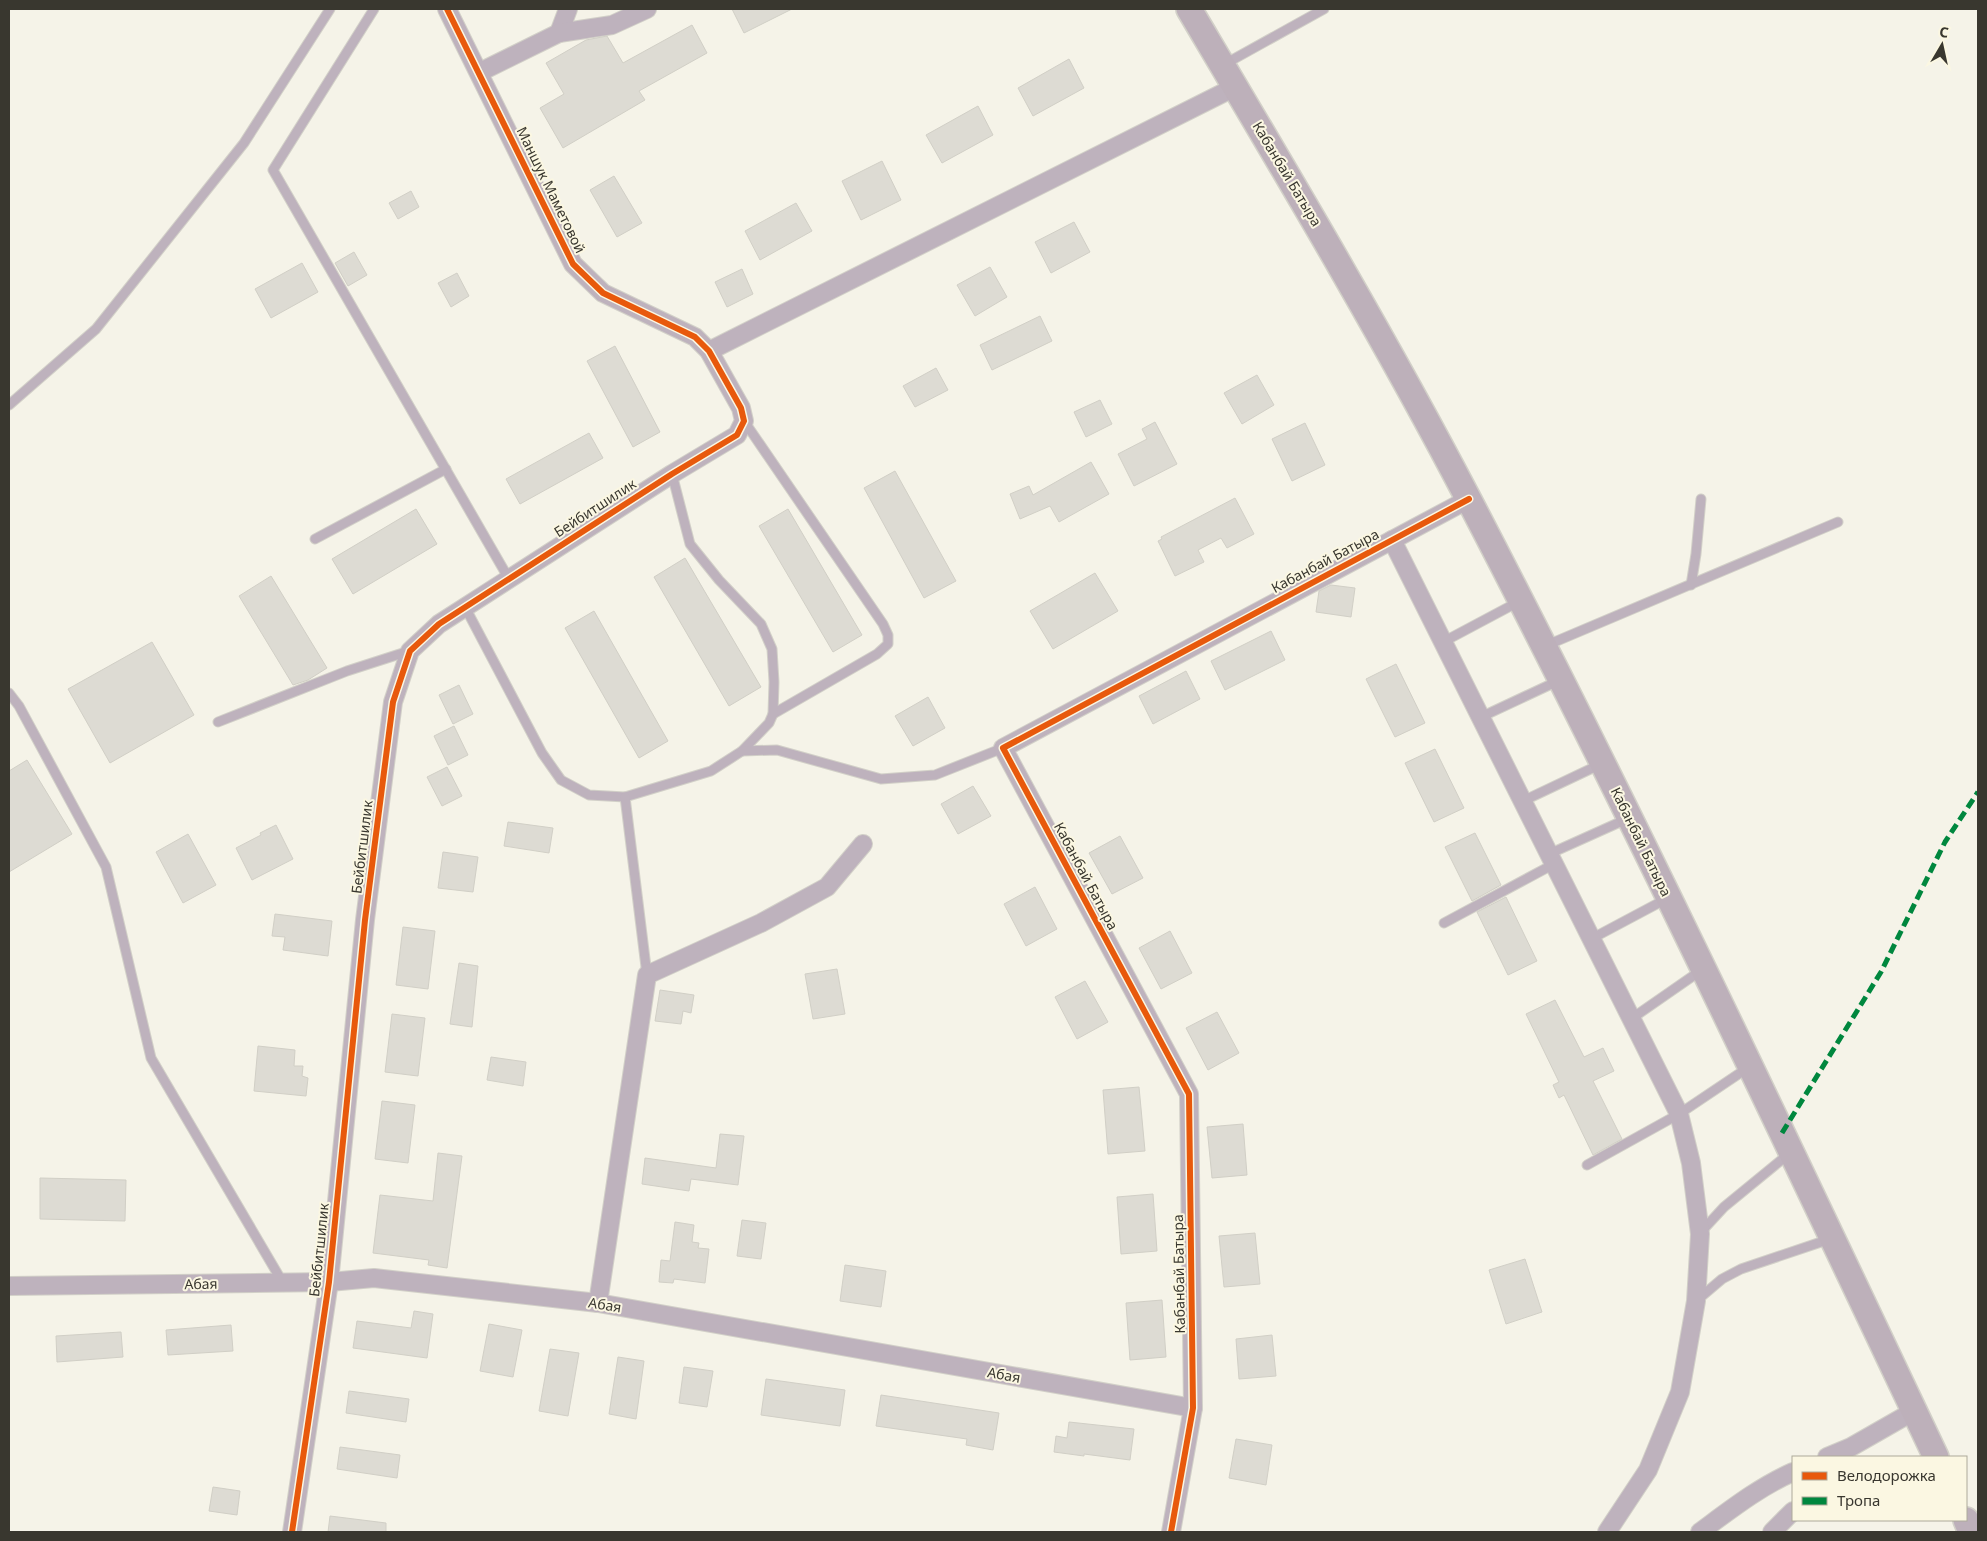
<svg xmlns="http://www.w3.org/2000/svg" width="1987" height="1541" viewBox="0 0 1987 1541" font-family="'Noto Sans',sans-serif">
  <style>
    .building { fill: #dddbd3; stroke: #d1cfc6 }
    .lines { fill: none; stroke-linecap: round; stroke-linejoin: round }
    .lane-casing { stroke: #d2d0c8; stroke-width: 11 }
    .street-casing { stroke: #d2d0c8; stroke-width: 20 }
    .secondary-casing { stroke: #d2d0c8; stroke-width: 28 }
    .lane { stroke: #beb2bd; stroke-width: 9 }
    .street { stroke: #beb2bd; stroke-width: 18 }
    .secondary { stroke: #bdb0ba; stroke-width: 25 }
    .quiet { stroke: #00873e; stroke-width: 5; stroke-dasharray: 10 5; stroke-linecap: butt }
    .cycleway-casing { stroke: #fbf7e2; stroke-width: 9 }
    .cycleway { stroke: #e8590c; stroke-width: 6 }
    .labels { text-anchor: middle; stroke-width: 4; stroke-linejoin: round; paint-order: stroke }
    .street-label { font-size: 14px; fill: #39372f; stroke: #fbf7e2 }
  </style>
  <rect width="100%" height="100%" fill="#f5f3e8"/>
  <!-- building -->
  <g class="building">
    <polygon points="732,9 792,9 744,33"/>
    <polygon points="692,25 707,53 639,91 645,100 563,148 540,108 564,94 546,63 586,40 607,36 623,63"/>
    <polygon points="1069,59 1084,88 1033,116 1018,88"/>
    <polygon points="978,106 993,135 942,163 926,135"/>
    <polygon points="882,161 901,200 861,220 842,181"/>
    <polygon points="614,176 642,223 617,237 590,190"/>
    <polygon points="411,191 419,207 398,219 389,203"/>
    <polygon points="796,203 812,231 760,260 745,231"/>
    <polygon points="1074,222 1090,252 1051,273 1035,242"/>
    <polygon points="354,252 367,275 348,286 335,263"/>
    <polygon points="302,263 318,292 271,318 255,289"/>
    <polygon points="990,267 1007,297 975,316 957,285"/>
    <polygon points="742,269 753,294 727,307 715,282"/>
    <polygon points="457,273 469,296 451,307 438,283"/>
    <polygon points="1040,316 1052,341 992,370 980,345"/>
    <polygon points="615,346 660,432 633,447 587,361"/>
    <polygon points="936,368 948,390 915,407 903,386"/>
    <polygon points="1257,375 1274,405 1242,424 1224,393"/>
    <polygon points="1100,400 1112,424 1086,437 1074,412"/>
    <polygon points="1155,422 1177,464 1134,486 1118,454 1147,439 1142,429"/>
    <polygon points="1305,423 1325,465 1292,481 1272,439"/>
    <polygon points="589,433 603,458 520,504 506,479"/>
    <polygon points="1091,462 1109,494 1059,522 1050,506 1020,519 1010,494 1029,486 1033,495"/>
    <polygon points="895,471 956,581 924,598 864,488"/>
    <polygon points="1235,498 1254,534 1227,548 1221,538 1198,550 1204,562 1175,576 1158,541 1162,539 1161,537"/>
    <polygon points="416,509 437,544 353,594 332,559"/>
    <polygon points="788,509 862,635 833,652 759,526"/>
    <polygon points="685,558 761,687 729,706 654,577"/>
    <polygon points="1095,573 1118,611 1053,649 1030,611"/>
    <polygon points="271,576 327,668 308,680 293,685 239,596"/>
    <polygon points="1331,585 1355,588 1351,617 1316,612 1319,591"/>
    <polygon points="594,611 668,741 639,758 565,628"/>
    <polygon points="1271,631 1285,660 1225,690 1211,661"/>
    <polygon points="152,642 194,715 110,763 68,689"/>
    <polygon points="1396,664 1425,723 1395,737 1366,679"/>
    <polygon points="1186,671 1200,699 1153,724 1139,696"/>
    <polygon points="459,685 473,714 453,724 439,695"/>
    <polygon points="928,697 945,728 913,746 895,716"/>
    <polygon points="454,726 468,755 448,765 434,736"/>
    <polygon points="1435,749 1464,808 1434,822 1405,763"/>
    <polygon points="27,760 72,834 9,872 9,771"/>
    <polygon points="447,767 462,796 442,806 427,777"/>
    <polygon points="973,786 991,816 958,834 941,804"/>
    <polygon points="508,822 553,828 549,853 504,846"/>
    <polygon points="276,825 293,859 252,880 236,848 261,835 260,833"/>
    <polygon points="1475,833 1501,885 1472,901 1445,847"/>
    <polygon points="188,834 216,885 183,903 156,852"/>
    <polygon points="1120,836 1143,878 1112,894 1089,853"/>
    <polygon points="443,852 478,857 473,892 438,888"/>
    <polygon points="1035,887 1057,929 1026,946 1004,904"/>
    <polygon points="1506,897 1537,961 1508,975 1477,912"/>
    <polygon points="275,914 332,921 328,956 283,950 285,937 272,936"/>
    <polygon points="403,927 435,931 428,989 396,985"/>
    <polygon points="1170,931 1192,973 1161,989 1139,948"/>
    <polygon points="459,963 478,966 472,1027 450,1024"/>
    <polygon points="837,969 845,1014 813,1019 805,974"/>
    <polygon points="1085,981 1108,1022 1077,1039 1055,997"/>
    <polygon points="660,990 694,995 691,1013 683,1011 681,1024 655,1021"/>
    <polygon points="1555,1000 1584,1057 1603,1048 1614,1071 1593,1081 1622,1139 1593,1155 1564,1095 1559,1098 1553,1085 1559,1082 1526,1014"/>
    <polygon points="1217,1012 1239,1053 1208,1070 1186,1028"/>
    <polygon points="392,1014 425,1018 418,1076 385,1072"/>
    <polygon points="258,1046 295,1050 294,1066 303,1066 302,1076 308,1078 306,1096 254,1091"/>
    <polygon points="491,1057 526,1062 523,1086 487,1080"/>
    <polygon points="1139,1087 1145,1151 1108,1154 1103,1090"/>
    <polygon points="382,1101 415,1105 408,1163 375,1159"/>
    <polygon points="1243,1124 1247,1175 1212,1178 1207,1127"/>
    <polygon points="720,1134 744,1136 738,1185 691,1179 689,1191 642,1184 645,1158 716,1168"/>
    <polygon points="438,1153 462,1156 447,1268 428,1265 429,1260 373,1253 380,1195 433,1201"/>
    <polygon points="40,1178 126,1180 125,1221 40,1219"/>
    <polygon points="1153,1194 1157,1251 1121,1254 1117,1197"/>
    <polygon points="742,1220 766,1223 761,1259 737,1256"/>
    <polygon points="675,1222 694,1225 692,1242 699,1243 698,1248 709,1249 705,1283 674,1279 673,1283 659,1282 661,1260 670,1261"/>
    <polygon points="1255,1233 1260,1284 1224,1287 1219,1236"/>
    <polygon points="1525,1259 1542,1312 1506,1324 1489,1270"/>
    <polygon points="845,1265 886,1271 881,1307 840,1301"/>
    <polygon points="1162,1300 1166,1357 1130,1360 1126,1303"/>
    <polygon points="414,1311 433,1314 427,1358 353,1348 357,1321 411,1328"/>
    <polygon points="489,1324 522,1330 513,1377 480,1371"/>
    <polygon points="231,1325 233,1351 168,1355 166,1330"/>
    <polygon points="121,1332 123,1357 57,1362 56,1336"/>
    <polygon points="1272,1335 1276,1376 1239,1379 1236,1339"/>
    <polygon points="550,1349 579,1353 568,1416 539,1411"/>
    <polygon points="618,1357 644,1361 636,1419 609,1414"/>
    <polygon points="684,1367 713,1371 707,1407 679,1403"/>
    <polygon points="766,1379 845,1390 840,1426 761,1415"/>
    <polygon points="349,1391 409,1399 406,1422 346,1413"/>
    <polygon points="881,1395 999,1413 993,1450 966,1445 967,1439 876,1426"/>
    <polygon points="1069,1422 1134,1429 1130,1460 1084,1454 1084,1456 1054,1452 1056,1436 1067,1438"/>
    <polygon points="1236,1439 1272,1445 1266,1485 1229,1478"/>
    <polygon points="340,1447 400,1455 397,1478 337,1469"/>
    <polygon points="213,1487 240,1491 237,1515 209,1511"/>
    <polygon points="330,1516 386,1523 386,1532 328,1532"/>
  </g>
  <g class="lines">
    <defs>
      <g id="lane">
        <polyline points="374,9 273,170 509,579"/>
        <polyline points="1223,65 1324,9"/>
        <polyline points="9,405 96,329 244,143 330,9"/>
        <polyline points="744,421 883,624 888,635 888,644 877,654 773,714"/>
        <polyline points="315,539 446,469"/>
        <polyline points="1691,585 1696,554 1701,499"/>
        <polyline points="465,607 542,753 561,780 589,795 625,797 711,771 742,751 769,723 773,714 774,682 772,649 761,624 719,580 690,544 672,474"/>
        <polyline points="1443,642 1520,601"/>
        <polyline points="1545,646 1838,522"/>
        <polyline points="9,693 19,706 106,867 151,1058 283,1283"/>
        <polyline points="1481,717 1560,680"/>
        <polyline points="218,722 347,671 409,651"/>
        <polyline points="742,751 777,750 881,779 935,775 1003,748"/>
        <polyline points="625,797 647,975"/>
        <polyline points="1523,801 1601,764"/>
        <polyline points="1549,854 1629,818"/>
        <polyline points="1444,923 1554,864"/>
        <polyline points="1591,939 1668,898"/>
        <polyline points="1631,1019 1703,969"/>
        <polyline points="1587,1165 1679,1114 1749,1067"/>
        <polyline points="1700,1233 1724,1207 1791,1152"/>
        <polyline points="1696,1301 1722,1279 1741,1269 1830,1239"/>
      </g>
      <g id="street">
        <polyline points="559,33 568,9"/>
        <polyline points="480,72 559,33 612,25 647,9"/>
        <polyline points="709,351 1235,87"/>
        <polyline points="1392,540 1679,1114 1691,1163 1700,1234 1696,1301 1680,1392 1648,1470 1607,1532"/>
        <polyline points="9,1286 329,1282 374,1278 598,1303 1193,1408"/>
        <polyline points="598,1303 647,975 761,923 827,887 863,844"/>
        <polyline points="1827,1457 1851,1447 1914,1411"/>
        <polyline points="292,1532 329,1282 365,920 393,702 410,651 439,624 672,474 737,435 744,421 741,408 709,351 695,337 603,293 573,264 447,9"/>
        <polyline points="1171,1532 1193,1408 1189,1094 1003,748 1469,499"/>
        <path d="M1700 1532C1730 1510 1759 1487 1793 1472"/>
        <polyline points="1772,1532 1793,1511"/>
      </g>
      <g id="secondary">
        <path d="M1189 9C1285 171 1382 333 1469 500 1633 815 1784 1136 1936 1457"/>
        <polyline points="1966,1520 1971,1532"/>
      </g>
    </defs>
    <!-- lane casing -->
    <use href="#lane" class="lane-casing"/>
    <!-- street casing -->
    <use href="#street" class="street-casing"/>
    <!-- secondary casing -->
    <use href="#secondary" class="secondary-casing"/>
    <!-- lane -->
    <use href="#lane" class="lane"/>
    <!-- street -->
    <use href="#street" class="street"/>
    <!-- secondary -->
    <use href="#secondary" class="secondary"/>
    <!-- quiet -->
    <polyline class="quiet" points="1782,1133 1881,972 1945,842 1978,792"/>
    <defs>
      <g id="cycleway">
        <polyline points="292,1532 329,1282 365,920 393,702 410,651 439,624 672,474 737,435 744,421 741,408 709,351 695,337 603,293 573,264 447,9"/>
        <polyline points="1171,1532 1193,1408 1189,1094 1003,748 1469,499"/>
      </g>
    </defs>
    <!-- cycleway casing -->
    <use href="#cycleway" class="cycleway-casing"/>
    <!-- cycleway -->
    <use href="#cycleway" class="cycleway"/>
  </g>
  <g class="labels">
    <!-- street labels -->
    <g class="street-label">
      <text transform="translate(1287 174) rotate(59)" y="5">Кабанбай Батыра</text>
      <text transform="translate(551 190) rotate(64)" y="5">Маншук Маметовой</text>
      <text transform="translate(595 508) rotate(-33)" y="5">Бейбитшилик</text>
      <text transform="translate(1325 561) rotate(-28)" y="5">Кабанбай Батыра</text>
      <text transform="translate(1641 842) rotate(64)" y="5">Кабанбай Батыра</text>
      <text transform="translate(362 847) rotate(-83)" y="5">Бейбитшилик</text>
      <text transform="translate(1086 876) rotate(62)" y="5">Кабанбай Батыра</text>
      <text transform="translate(319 1250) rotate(-84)" y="5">Бейбитшилик</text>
      <text transform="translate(1179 1274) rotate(-91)" y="5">Кабанбай Батыра</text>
      <text transform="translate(201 1284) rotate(-1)" y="5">Абая</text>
      <text transform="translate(605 1305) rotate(9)" y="5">Абая</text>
      <text transform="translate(1004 1375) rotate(10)" y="5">Абая</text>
    </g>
  </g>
  <!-- border -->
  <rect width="1987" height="1541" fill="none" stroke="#39372f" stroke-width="20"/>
  <!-- legend -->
  <rect x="1792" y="1456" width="175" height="65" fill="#fbf7e2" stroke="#adaa9a"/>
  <rect x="1802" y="1472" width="25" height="8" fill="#e8590c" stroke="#adaa9a"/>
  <text x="1837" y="1481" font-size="15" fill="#39372f">Велодорожка</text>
  <rect x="1802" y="1497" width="25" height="8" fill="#00873e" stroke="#adaa9a"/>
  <text x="1837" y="1506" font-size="15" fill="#39372f">Тропа</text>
  <!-- north arrow -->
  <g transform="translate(1942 45) rotate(9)" stroke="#fbf7e2" stroke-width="4" paint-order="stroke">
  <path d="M0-4L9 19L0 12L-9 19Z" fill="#39372f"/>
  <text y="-8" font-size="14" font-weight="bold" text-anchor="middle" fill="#39372f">С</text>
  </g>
</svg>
